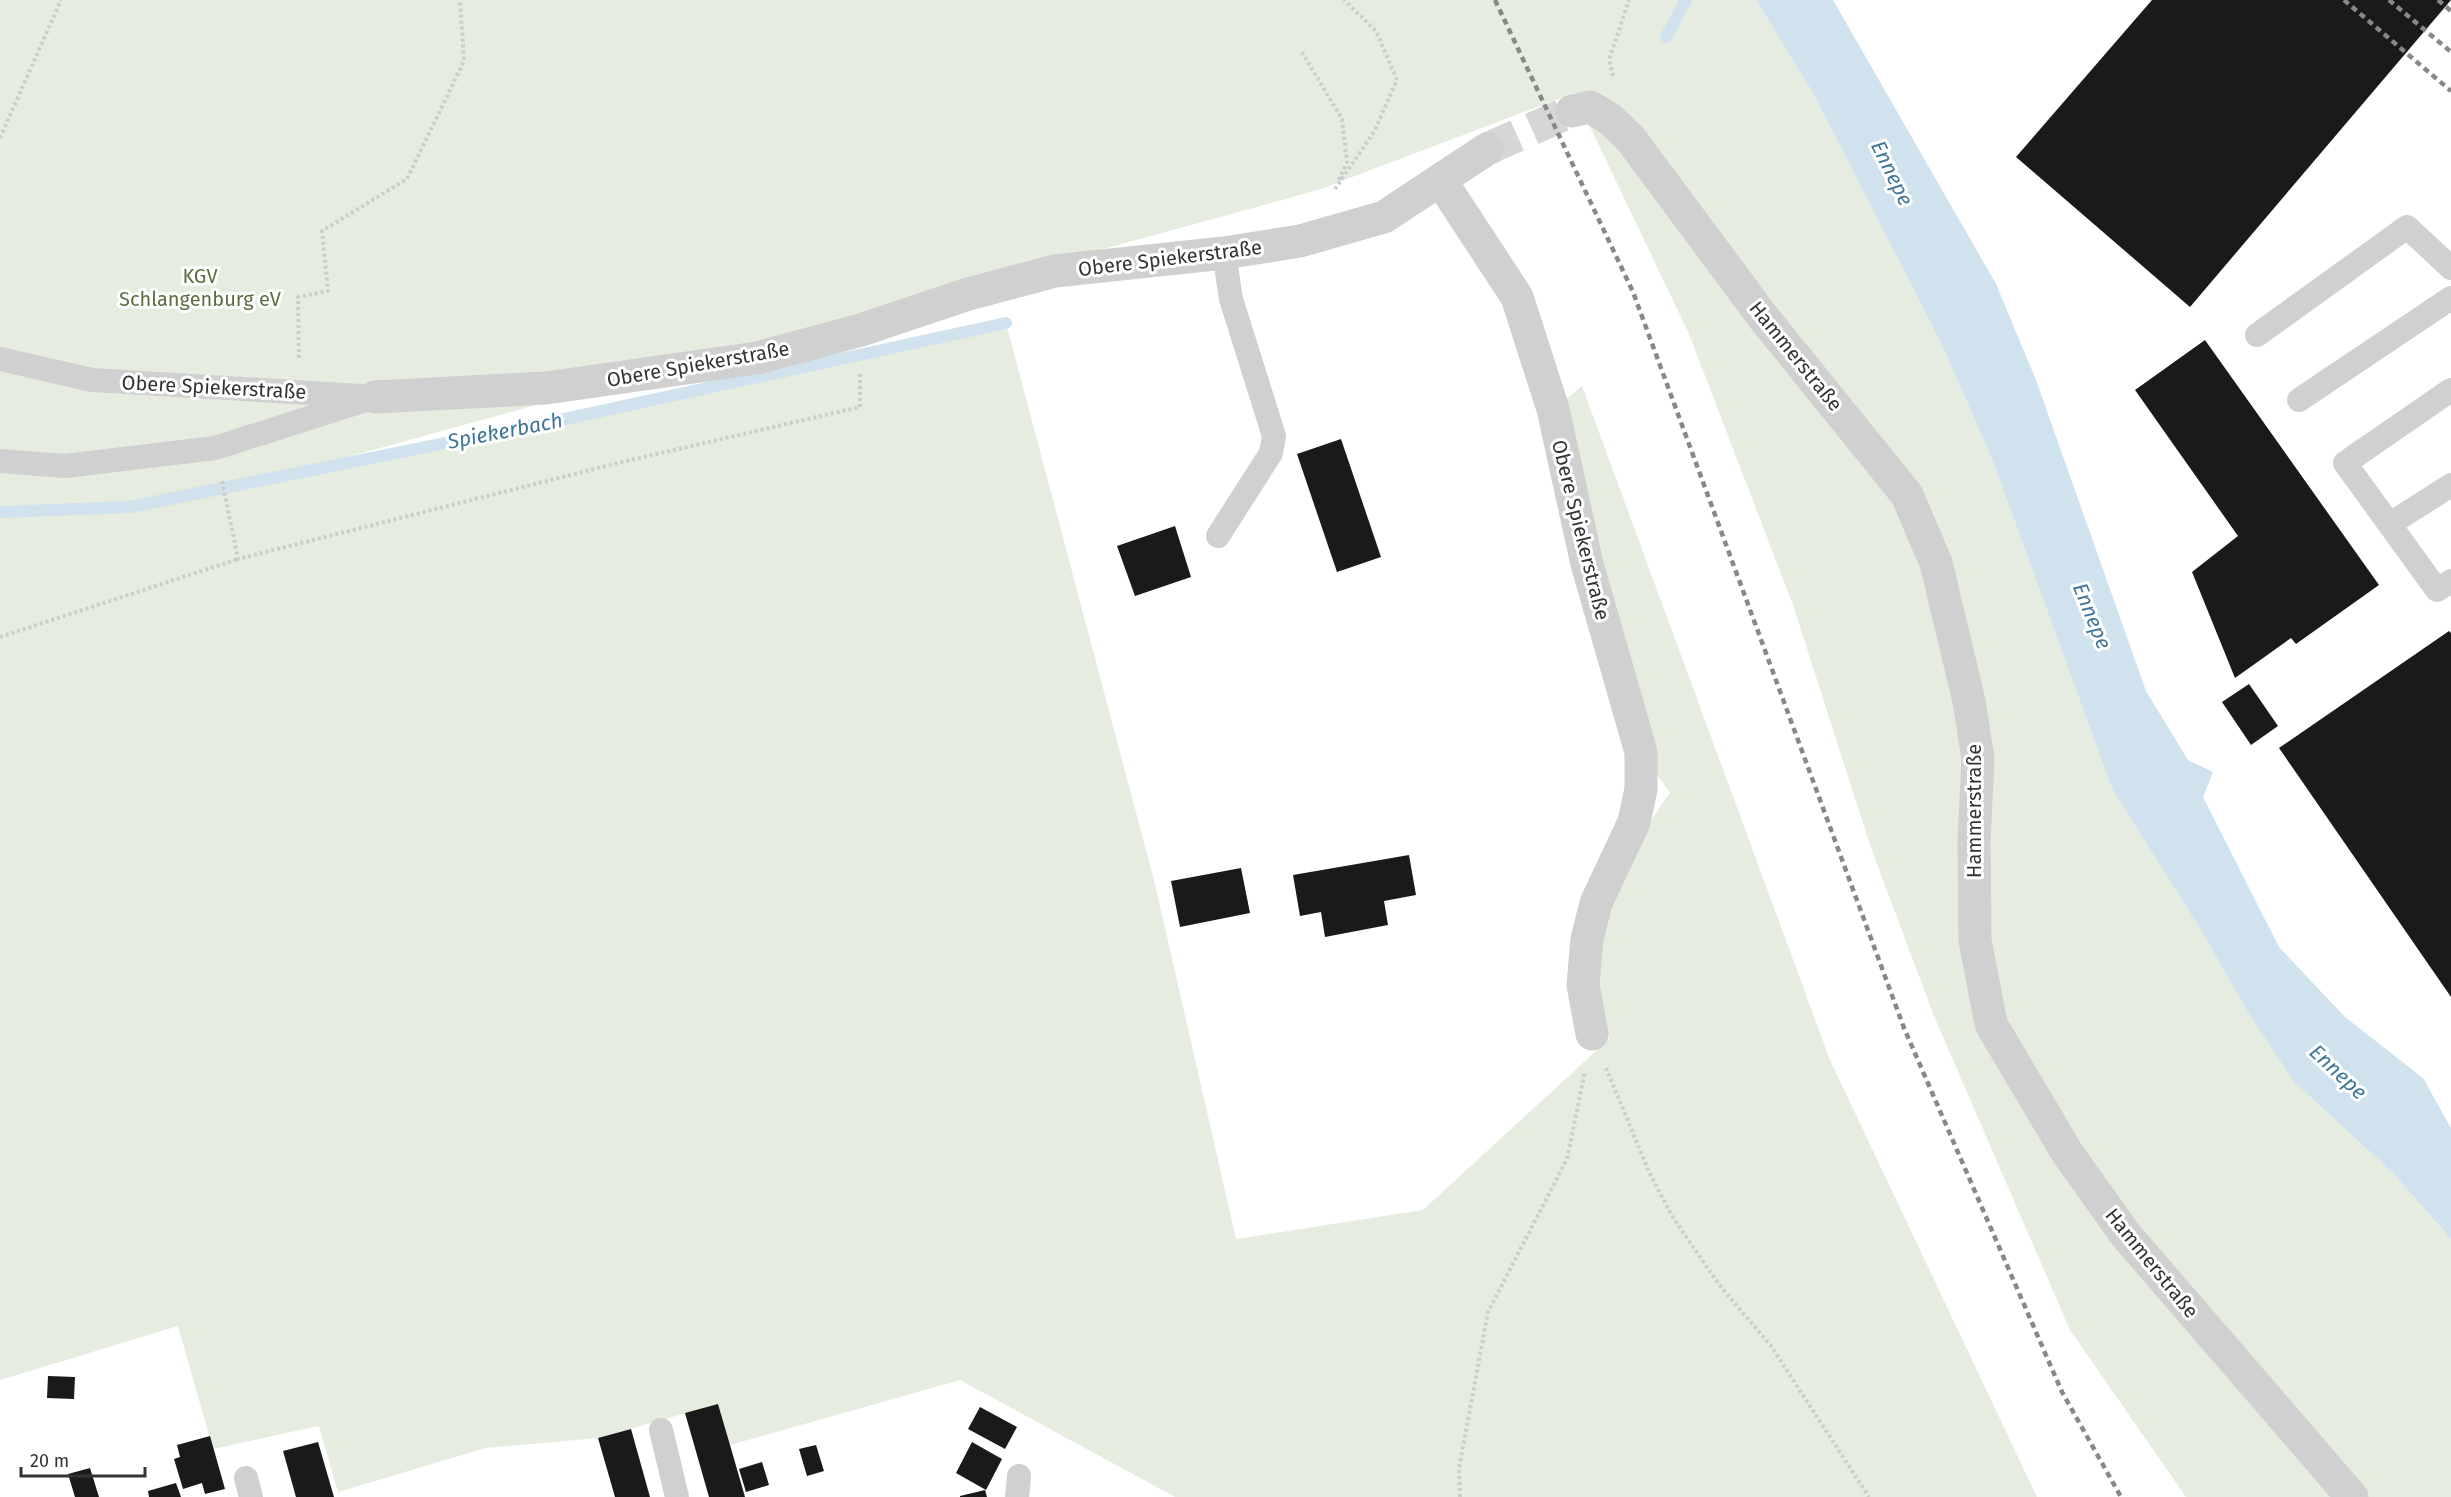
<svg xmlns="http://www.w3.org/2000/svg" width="2451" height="1497" viewBox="0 0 2451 1497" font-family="'Fira Sans',sans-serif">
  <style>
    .green { fill: #e6ecdf }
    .water { fill: #cfe2ee }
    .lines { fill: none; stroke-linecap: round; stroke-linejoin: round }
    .stream { stroke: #cfe2ee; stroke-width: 12 }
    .building { fill: #1a1a1a }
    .street-tunnel { stroke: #d6d6d6; stroke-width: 33; stroke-dasharray: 33 16; stroke-linecap: butt }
    .path { stroke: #cdcdcd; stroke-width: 4; stroke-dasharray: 3 3; stroke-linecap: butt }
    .lane { stroke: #d0d0d0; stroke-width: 24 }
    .street { stroke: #d0d0d0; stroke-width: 33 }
    .rail { stroke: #888; stroke-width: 4.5; stroke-dasharray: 6 4.5; stroke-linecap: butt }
    .labels { text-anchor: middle; stroke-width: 6; stroke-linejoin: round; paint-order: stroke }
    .street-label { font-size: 20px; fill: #333; stroke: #fff }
    .park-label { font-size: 20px; fill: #56703f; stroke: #fff }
    .water-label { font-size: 21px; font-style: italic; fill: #3f7597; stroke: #fff }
  </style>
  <rect width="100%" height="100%" fill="#fff"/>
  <!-- green -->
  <path class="green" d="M0 0H1756L1814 95 1942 345 1992 459 2112 789 2199 927 2249 1014 2294 1082 2392 1172 2451 1239V1497H2186L2070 1330 1934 1016 1871 848 1793 605 1689 334 1574 93 1318 190 271 478 574 417 1006 323 1155 884 1236 1239 1423 1210 1609 1039C1603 1007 1592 971 1600 938 1608 901 1646 822 1670 793L1641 752 1553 410 1582 386 1830 1060 2037 1497H1175L960 1380 730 1445 718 1404 598 1438 485 1448 338 1492 319 1426 213 1449 178 1326 0 1380Z"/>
  <!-- water -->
  <polygon class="water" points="1756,0 1833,0 1996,284 2036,380 2146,691 2188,760 2213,772 2203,797 2279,947 2345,1017 2423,1078 2451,1128 2451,1239 2392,1172 2294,1082 2249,1014 2199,927 2112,789 1992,459 1942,345 1814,95"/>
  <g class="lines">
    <!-- stream -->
    <g class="stream">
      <polyline points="1666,37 1686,0"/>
      <polyline points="0,512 130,507 574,417 1006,323"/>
    </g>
  </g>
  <!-- building -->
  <g class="building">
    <polygon points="2152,0 2451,0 2190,307 2016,157"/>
    <polygon points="2205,340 2379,585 2296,644 2291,638 2235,678 2192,572 2238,536 2135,390"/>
    <polygon points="1341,439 1381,557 1337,572 1297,454"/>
    <polygon points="1175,526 1191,577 1135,596 1117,546"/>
    <polygon points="2449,631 2451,633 2451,997 2279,748"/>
    <polygon points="2249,684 2278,726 2251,745 2222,702"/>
    <polygon points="1409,855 1416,895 1384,901 1388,925 1325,937 1321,912 1300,916 1293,875"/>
    <polygon points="1241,868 1250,913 1180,927 1171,881"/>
    <polygon points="48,1376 75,1377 74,1399 47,1398"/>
    <polygon points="718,1404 730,1445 745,1497 709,1497 685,1413"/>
    <polygon points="980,1407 1017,1427 1005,1449 968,1429"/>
    <polygon points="631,1429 650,1497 615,1497 598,1438"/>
    <polygon points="210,1436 225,1489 205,1494 202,1483 183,1489 174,1459 180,1457 177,1445"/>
    <polygon points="318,1442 334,1497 296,1497 283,1451"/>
    <polygon points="972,1442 1002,1459 986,1490 956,1473"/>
    <polygon points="816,1445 824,1471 807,1476 799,1449"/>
    <polygon points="762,1462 769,1485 746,1492 739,1469"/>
    <polygon points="90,1468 99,1497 75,1497 68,1474"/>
    <polygon points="176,1483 181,1497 149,1497 148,1491"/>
    <polygon points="985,1490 987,1497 960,1497 960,1496"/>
  </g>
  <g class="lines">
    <!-- street-tunnel -->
    <polyline class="street-tunnel" points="1487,149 1572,111"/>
    <!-- path -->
    <g class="path">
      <polyline points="1302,52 1342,119 1347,162 1338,182"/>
      <polyline points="1613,76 1609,60 1629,0"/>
      <polyline points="0,138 61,0"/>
      <polyline points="1335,189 1374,132 1397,80 1376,31 1344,0"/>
      <polyline points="299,358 298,297 328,291 322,231 407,179 464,61 460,0"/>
      <polyline points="222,481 238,559 622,462 860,407 860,371"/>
      <polyline points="0,637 238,559"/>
      <polyline points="1606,1068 1650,1174 1672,1216 1720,1286 1771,1346 1869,1497"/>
      <polyline points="1460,1497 1459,1468 1488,1312 1567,1159 1585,1071"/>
    </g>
    <!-- lane -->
    <g class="lane">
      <polyline points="2257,335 2407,227 2451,268"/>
      <polyline points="0,359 92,380 361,396"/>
      <polyline points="2451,390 2345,463 2437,590 2451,581"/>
      <polyline points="2299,400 2451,298"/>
      <polyline points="0,461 65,466 215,448 375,397"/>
      <polyline points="2390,524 2451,485"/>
      <polyline points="1218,536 1271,453 1274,436 1231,299 1224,253"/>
      <polyline points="661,1430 677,1497"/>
      <polyline points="246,1478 251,1497"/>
      <polyline points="1017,1497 1019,1476"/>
    </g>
    <!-- street -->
    <g class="street">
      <polyline points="1572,111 1590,107 1610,119 1630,138 1763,317 1907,495 1936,563 1969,701 1978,759 1974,840 1975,940 1991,1024 2066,1151 2125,1234 2352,1497"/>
      <polyline points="1441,181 1517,297 1553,409 1587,564 1641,752 1641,789 1634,822 1596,903 1587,939 1583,985 1592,1034"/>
      <polyline points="375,397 546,388 757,358 861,330 965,295 1055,271 1224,253 1300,241 1384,217 1487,149"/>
    </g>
    <!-- rail -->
    <g class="rail">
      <polyline points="1495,0 1633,292 1904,1028 2062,1392 2121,1497"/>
      <polyline points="2344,0 2451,91"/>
      <polyline points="2389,0 2451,52"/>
      <polyline points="2438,0 2451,11"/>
    </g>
  </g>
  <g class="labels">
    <!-- street labels -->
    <g class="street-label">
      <text transform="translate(1170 258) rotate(-7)" y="7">Obere Spiekerstraße</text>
      <text transform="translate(1796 356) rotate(51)" y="7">Hammerstraße</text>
      <text transform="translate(698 364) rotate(-10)" y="7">Obere Spiekerstraße</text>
      <text transform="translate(214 387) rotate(3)" y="7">Obere Spiekerstraße</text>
      <text transform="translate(1581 530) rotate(76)" y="7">Obere Spiekerstraße</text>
      <text transform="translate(1974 811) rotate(-90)" y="7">Hammerstraße</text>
      <text transform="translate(2152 1263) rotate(51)" y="7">Hammerstraße</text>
    </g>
    <!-- park labels -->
    <g class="park-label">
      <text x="200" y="283">KGV<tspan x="200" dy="23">Schlangenburg eV</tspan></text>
    </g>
    <!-- water labels -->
    <g class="water-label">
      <text transform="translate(1892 173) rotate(64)" y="7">Ennepe</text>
      <text transform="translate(505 431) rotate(-11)" y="7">Spiekerbach</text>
      <text transform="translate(2092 616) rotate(68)" y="7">Ennepe</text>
      <text transform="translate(2338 1072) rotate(43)" y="7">Ennepe</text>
    </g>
  </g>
  <!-- scale -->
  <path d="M21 1467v9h124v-9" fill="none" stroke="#333333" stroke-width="3"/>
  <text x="30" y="1467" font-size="18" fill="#333333" stroke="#ffffff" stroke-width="4.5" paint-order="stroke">20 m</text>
</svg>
